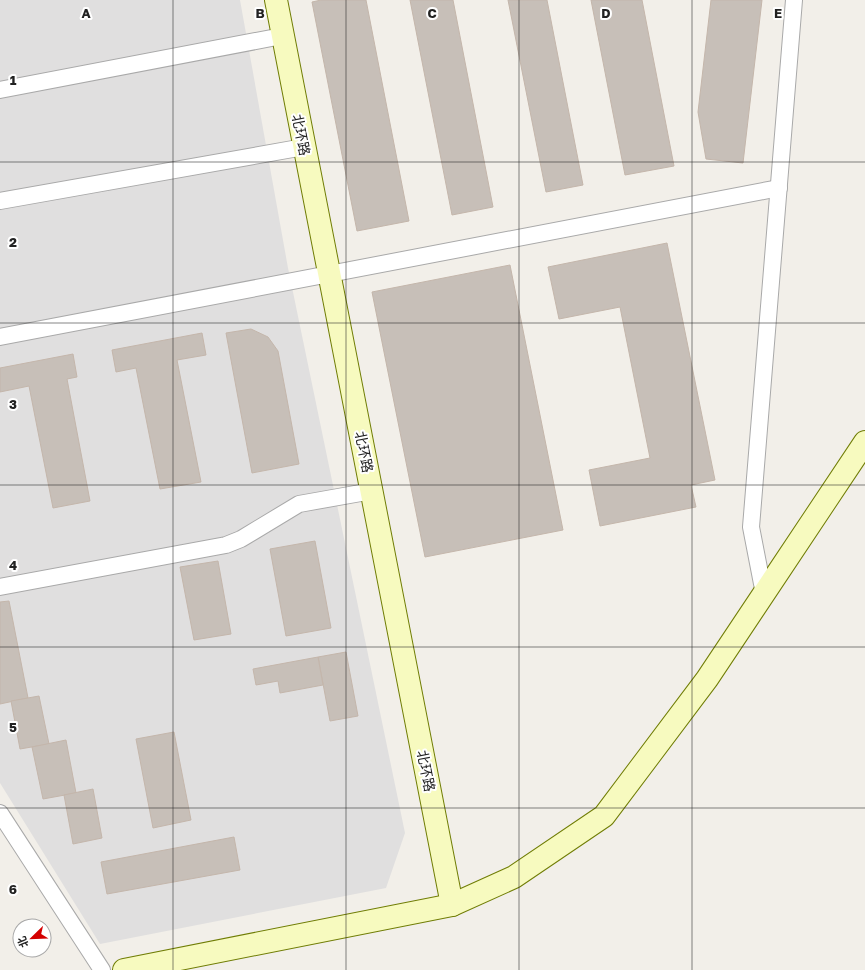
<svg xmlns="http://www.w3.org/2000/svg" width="865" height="970" viewBox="0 0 865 970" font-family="'Golos Text','Noto Sans SC',sans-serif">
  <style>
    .residential { fill: #e0dfdf }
    .building { fill: #c7bfb8; stroke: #c4b6ab }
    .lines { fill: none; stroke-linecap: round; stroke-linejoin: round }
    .street-casing { stroke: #a9a9a9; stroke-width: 18 }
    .secondary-casing { stroke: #707d05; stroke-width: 24 }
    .street { stroke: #fff; stroke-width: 16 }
    .secondary { stroke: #f7fabf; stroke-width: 22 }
    .grid { fill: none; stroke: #222; stroke-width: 1; stroke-opacity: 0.55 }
    .labels { text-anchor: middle; stroke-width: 4; stroke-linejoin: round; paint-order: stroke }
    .street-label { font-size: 14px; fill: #222; stroke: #fff }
    .grid-label { font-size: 13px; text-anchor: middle; font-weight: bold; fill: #222; stroke: #fff; stroke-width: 4; stroke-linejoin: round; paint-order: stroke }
  </style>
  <rect width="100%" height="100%" fill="#f2efe9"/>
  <!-- residential -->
  <polygon class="residential" points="0,0 240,0 288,268 405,833 386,888 100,944 0,783"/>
  <!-- building -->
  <g class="building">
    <polygon points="321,0 366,0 409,221 357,231 312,2"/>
    <polygon points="410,0 453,0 493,207 452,215"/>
    <polygon points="508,0 547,0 583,185 546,192"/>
    <polygon points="591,0 642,0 674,166 625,175"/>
    <polygon points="711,0 762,0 743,163 706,159 698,112"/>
    <polygon points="667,243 715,480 691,485 696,507 600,526 589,470 650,458 620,307 559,319 548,267"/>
    <polygon points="510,265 563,530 425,557 372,292"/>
    <polygon points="251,329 268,337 278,351 299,464 252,473 226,333"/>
    <polygon points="202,333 206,355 177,360 201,482 160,489 136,368 116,372 112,350"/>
    <polygon points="73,354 77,377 67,379 90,501 53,508 29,386 0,392 0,368"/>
    <polygon points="315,541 331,628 286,636 270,549"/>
    <polygon points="218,561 231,634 194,640 180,567"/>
    <polygon points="9,601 28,698 0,704 0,602"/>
    <polygon points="346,652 358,716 330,721 318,657"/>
    <polygon points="318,657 323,685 280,693 278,681 256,685 253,669"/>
    <polygon points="39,696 49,744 20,749 11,701"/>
    <polygon points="174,732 191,820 153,828 136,739"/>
    <polygon points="66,740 76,793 43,799 32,747"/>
    <polygon points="93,789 102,838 73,844 64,795"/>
    <polygon points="234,837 240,870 107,894 101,862"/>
  </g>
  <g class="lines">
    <defs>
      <g id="street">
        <polyline points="0,90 282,36"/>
        <polyline points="0,201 304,147"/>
        <polyline points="0,337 779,188"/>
        <polyline points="0,587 226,545 241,539 299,504 372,491"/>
        <polyline points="764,594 751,527 794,0"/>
        <polyline points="0,813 102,970"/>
      </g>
      <g id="secondary">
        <polyline points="276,0 452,905"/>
        <polyline points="124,970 452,905 514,877 604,816 707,679 865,442"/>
      </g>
    </defs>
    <!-- street casing -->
    <use href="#street" class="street-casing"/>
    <!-- secondary casing -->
    <use href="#secondary" class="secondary-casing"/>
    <!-- street -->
    <use href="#street" class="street"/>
    <!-- secondary -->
    <use href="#secondary" class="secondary"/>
  </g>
  <!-- grid -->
  <path class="grid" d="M173 0V970M346 0V970M519 0V970M692 0V970M0 162H865M0 323H865M0 485H865M0 647H865M0 808H865"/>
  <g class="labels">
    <!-- street labels -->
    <g class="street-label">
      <text transform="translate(301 135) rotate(79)" y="5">北环路</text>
      <text transform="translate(364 452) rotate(79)" y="5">北环路</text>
      <text transform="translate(426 771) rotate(79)" y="5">北环路</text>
    </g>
  </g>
  <g class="grid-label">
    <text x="86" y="18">A</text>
    <text x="260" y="18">B</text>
    <text x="432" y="18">C</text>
    <text x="606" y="18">D</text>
    <text x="778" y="18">E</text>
    <text x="13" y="85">1</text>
    <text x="13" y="247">2</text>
    <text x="13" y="409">3</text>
    <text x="13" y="570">4</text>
    <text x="13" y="732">5</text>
    <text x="13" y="894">6</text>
  </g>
  <!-- north arrow -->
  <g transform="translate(32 938) rotate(247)"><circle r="19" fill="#ffffff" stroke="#a7a7a7"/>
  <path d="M0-3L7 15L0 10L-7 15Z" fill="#d40000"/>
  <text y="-6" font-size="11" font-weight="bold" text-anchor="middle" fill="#222222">北</text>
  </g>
</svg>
